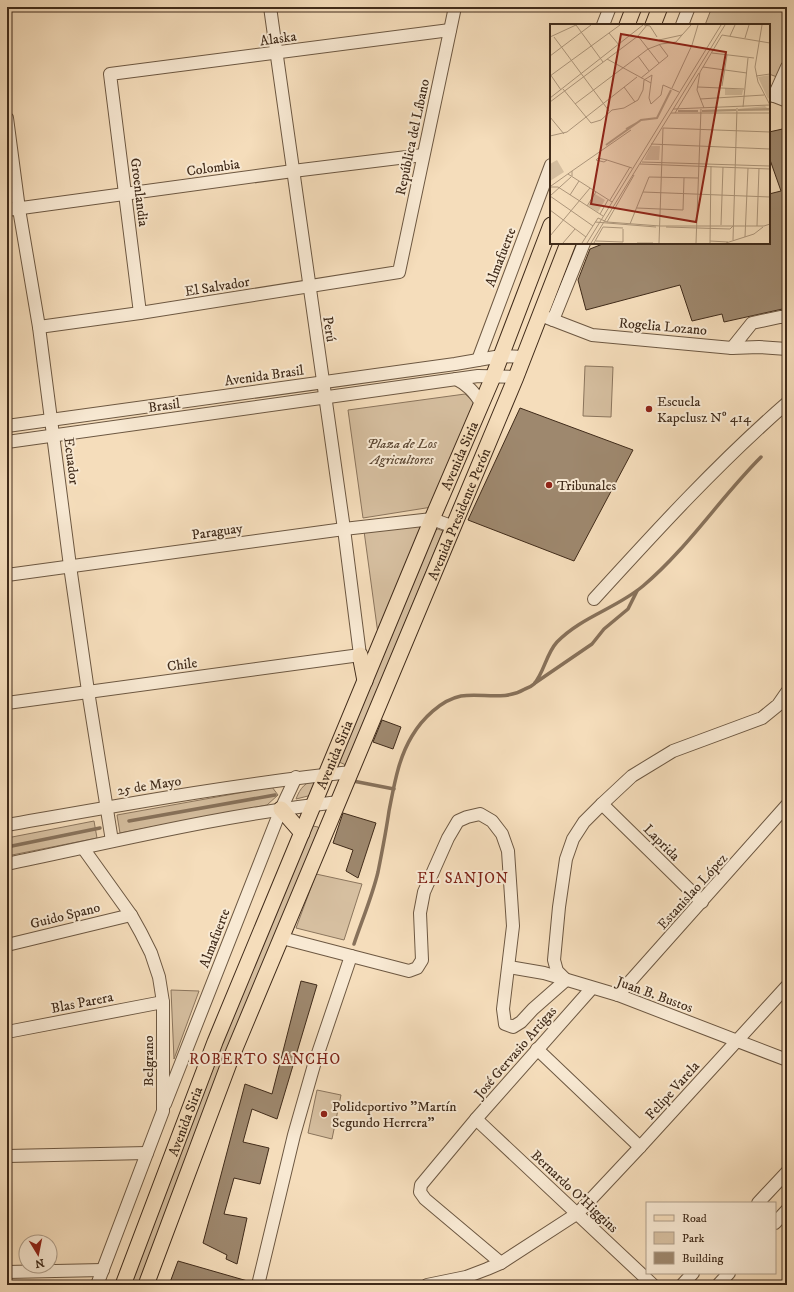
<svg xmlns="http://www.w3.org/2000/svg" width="794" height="1292" viewBox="0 0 794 1292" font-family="'IM FELL DW Pica',serif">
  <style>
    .green { fill: #d6bfa0; stroke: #8b755d }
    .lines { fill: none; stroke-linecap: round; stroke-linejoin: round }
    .stream { stroke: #87715a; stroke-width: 3.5 }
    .building { fill: #9e886e; stroke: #402b1a }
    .minor-casing { stroke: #6d5842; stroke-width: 14 }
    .major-casing { stroke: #402b1a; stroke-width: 17 }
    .minor { stroke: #f8e9d3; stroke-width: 12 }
    .major { stroke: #f5ddbb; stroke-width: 15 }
    .poi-dot { fill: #8f2418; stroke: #f8e9d3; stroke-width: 1.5 }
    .labels { text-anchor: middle; stroke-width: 4; stroke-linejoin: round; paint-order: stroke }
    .street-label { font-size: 14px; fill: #402b1a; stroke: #f8e9d3 }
    .poi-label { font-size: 14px; fill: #402b1a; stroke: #f8e9d3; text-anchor: start }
    .park-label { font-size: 14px; font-style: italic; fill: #5e4935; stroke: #f8e9d3 }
    .neighbourhood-label { font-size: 15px; letter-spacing: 1px; fill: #7a1f14; stroke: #f8e9d3 }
    .inset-river { fill: none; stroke: #b7a084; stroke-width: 2 }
    .inset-road { fill: none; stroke: #ad967b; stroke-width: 1 }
    .view { fill: #8f2418; fill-opacity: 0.15; stroke: #8f2418; stroke-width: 2 }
    .inset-edge { fill: none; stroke: #402b1a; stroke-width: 2 }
  </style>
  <rect width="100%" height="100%" fill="#f5ddbb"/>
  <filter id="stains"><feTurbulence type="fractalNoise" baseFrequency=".005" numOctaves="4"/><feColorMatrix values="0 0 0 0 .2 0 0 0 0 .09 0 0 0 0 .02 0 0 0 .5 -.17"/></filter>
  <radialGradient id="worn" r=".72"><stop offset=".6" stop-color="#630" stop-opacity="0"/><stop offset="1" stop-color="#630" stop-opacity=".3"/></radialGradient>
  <!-- green -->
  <g class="green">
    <polygon points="712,7 787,7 787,52 777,77 769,74 769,25 705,25"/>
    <polygon points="585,366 613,367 611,417 583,416"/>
    <polygon points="465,394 475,403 432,507 363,518 348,410"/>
    <polygon points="423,524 378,634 364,531"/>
    <polygon points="438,529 443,531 346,765 339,762 435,530"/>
    <path d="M317 780 312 795 296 799C300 788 306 781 317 780Z"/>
    <polygon points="272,787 278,795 267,805 120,833 117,815"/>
    <polygon points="94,821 97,838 7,856 7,838"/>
    <polygon points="313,826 318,827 319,830 139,1285 128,1285 220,1043 311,828"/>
    <polygon points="316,874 362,884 344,940 296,928"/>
    <polygon points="171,990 199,991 174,1059"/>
    <polygon points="317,1090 341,1095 332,1139 308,1133"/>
  </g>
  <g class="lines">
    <!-- stream -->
    <g class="stream">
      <polyline points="535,683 592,644 604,629 628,609 637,591"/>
      <polyline points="353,781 394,789"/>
      <polyline points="129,821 275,795"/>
      <polyline points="7,847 100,828"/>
      <path d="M354 944C362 920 372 897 378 872 382 852 386 832 389 811 394 786 398 759 412 736 422 719 441 700 461 696 483 693 505 701 525 689 528 688 532 686 534 684 544 673 546 654 557 642 581 617 617 608 643 586 688 548 720 498 761 457"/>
    </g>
  </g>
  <!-- building -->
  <g class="building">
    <polygon points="787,128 787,308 724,322 722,314 692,321 680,285 586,310 578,280 590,249 605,243 769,243 769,194 781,191 769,157 769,132"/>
    <polygon points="520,408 633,450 574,561 468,520"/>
    <polygon points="382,720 401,727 393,749 373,742"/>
    <polygon points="343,813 376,823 358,878 346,871 353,850 333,843"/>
    <polygon points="301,981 317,985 277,1119 252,1109 243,1142 269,1148 260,1184 234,1178 224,1214 247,1218 237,1264 226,1259 227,1255 203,1243 245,1084 272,1094"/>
    <polygon points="178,1261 251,1282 251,1285 169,1285"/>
  </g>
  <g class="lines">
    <defs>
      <g id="minor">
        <polyline points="603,25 610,7"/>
        <polyline points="682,25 689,7"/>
        <polyline points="769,94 787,101"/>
        <polyline points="774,96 787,67"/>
        <polyline points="7,118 19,209 39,327 70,566 88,691 112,841"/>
        <polyline points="7,210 293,171 423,155"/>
        <polyline points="140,313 110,74 450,30"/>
        <polyline points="540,315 592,335 732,348 759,347 787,349"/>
        <polyline points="553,320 584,243"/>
        <polyline points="39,327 140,313 399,272 455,7"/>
        <polyline points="732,348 752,323 780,317 787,317"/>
        <polyline points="478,360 551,165"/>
        <path d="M456 379C468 385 474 392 481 403"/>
        <polyline points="7,426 455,364 501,356 524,357"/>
        <polyline points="7,442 478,376 516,377"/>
        <polyline points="7,575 344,529 432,519 454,527"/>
        <path d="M594 599C656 531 718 463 787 403"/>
        <polyline points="7,703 360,655 344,529 270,7"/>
        <polyline points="602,804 702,902"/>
        <path d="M7 825C121 805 235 784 351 772"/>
        <polyline points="83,848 131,915 141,933 151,953 159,977 163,1002 163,1111 97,1285"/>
        <path d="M7 864C117 841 227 814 339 802"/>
        <polyline points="282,938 409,971 417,968 422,960 420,913 424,892 448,838 458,821 467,817 480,814 492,821 502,834 508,851 513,926 503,1009 505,1024 513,1027 521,1022 533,1009 566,980 557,971 554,960 559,907 566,859 573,839 584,822 602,804 632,776 673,751 762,718 778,705 787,692"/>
        <polyline points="7,945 131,915"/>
        <polyline points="509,967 544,973 618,995 787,1060"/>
        <polyline points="618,995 787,805"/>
        <polyline points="7,1032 163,1002"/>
        <polyline points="537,1049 640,1147"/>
        <polyline points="165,1104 281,809 296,777"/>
        <polyline points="476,1119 653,1285"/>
        <polyline points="7,1156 147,1153"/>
        <polyline points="758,1203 787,1172"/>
        <polyline points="775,1223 787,1210"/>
        <polyline points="501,1263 425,1199 420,1192 421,1185 476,1119 592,988"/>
        <polyline points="7,1272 103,1270"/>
        <polyline points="258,1285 294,1135 314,1065 351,956"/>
        <polyline points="427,1285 466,1277 487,1269 501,1263 578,1213 640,1147 787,986"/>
        <polyline points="682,1285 693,1273"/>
        <polyline points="718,1285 729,1273"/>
      </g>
      <g id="major">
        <polyline points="627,25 634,7"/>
        <polyline points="653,25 660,7"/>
        <polyline points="360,655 365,681"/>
        <polyline points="281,809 302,833"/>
        <path id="s1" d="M123 1285 215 1042 432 519 493 377 551 225"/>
        <path id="s2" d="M146 1285 231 1058 516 377 568 243"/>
      </g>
    </defs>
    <!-- minor casing -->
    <use href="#minor" class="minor-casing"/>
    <!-- major casing -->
    <use href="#major" class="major-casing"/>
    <!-- minor -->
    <use href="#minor" class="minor"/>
    <!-- major -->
    <use href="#major" class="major"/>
  </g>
  <!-- markers -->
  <g class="poi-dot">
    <circle cx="649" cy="409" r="4"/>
    <circle cx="549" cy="485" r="4"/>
    <circle cx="324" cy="1114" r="4"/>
  </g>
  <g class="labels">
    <!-- street labels -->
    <g class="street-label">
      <text transform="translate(278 38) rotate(-8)" y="5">Alaska</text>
      <text transform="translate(412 137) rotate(-78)" y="5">República del Líbano</text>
      <text transform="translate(213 167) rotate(-8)" y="5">Colombia</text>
      <text transform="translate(140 192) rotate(83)" y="5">Groenlandia</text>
      <text transform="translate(500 257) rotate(-69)" y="5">Almafuerte</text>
      <text transform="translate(217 286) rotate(-9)" y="5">El Salvador</text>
      <text transform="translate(663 326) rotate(5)" y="5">Rogelia Lozano</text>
      <text transform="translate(330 329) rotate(82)" y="5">Perú</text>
      <text transform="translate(264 375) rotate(-8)" y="5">Avenida Brasil</text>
      <text transform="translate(164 405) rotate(-8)" y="5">Brasil</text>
      <text dy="5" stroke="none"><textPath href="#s1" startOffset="895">Avenida Siria</textPath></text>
      <text transform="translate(72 461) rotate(83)" y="5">Ecuador</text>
      <text dy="5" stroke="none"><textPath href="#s2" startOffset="832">Avenida Presidente Perón</textPath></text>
      <text transform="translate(217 531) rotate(-8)" y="5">Paraguay</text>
      <text transform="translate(182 664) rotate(-8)" y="5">Chile</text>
      <text dy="5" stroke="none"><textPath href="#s1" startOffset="571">Avenida Siria</textPath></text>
      <text transform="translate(149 785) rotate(-9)" y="5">25 de Mayo</text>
      <text transform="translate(662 842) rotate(45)" y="5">Laprida</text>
      <text transform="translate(692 891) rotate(-48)" y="5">Estanislao López</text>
      <text transform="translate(65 915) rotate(-14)" y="5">Guido Spano</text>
      <text transform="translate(214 938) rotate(-69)" y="5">Almafuerte</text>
      <text transform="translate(655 994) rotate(20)" y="5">Juan B. Bustos</text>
      <text transform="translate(82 1002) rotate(-11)" y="5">Blas Parera</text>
      <text transform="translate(515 1052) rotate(-49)" y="5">José Gervasio Artigas</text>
      <text transform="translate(148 1061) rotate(-90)" y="5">Belgrano</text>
      <text transform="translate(672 1090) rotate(-48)" y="5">Felipe Varela</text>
      <text dy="5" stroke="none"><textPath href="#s1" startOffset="175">Avenida Siria</textPath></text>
      <text transform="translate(575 1191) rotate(43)" y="5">Bernardo O'Higgins</text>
    </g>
    <!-- poi labels -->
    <g class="poi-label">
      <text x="657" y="406">Escuela<tspan x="657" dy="16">Kapelusz Nº 414</tspan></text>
      <text x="557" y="490">Tribunales</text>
      <text x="332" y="1111">Polideportivo "Martín<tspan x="332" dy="16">Segundo Herrera"</tspan></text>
    </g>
    <!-- park labels -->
    <g class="park-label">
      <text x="402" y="448">Plaza de Los<tspan x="402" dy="16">Agricultores</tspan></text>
    </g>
    <!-- neighbourhood labels -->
    <g class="neighbourhood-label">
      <text x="463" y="883">EL SANJON</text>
      <text x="265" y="1064">ROBERTO SANCHO</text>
    </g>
  </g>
  <!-- overview -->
  <g transform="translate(550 24)">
    <rect width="220" height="220" fill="#f5ddbb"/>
    <path d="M220 51V72L218 75 208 53ZM175 64 193 66 192 71H175ZM215 82 220 87H188L189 85ZM186 85V87L152 88V86ZM101 122H110L109 136H94ZM7 136 14 148 0 157V140ZM45 170 55 176 48 188 38 182Z" fill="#d6bfa0"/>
    <path class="inset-river" d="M188 86 220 85M128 87H148M152 87 186 86M76 105 90 97M56 121 91 96 107 94 121 66"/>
    <path class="inset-road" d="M26 1 53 38M94 1 100 2 107 13M212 1 205 43 208 58 220 81M59 9 69 21M172 11 220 19M88 12 109 39M180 12 185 1M0 13 26 1M4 13 59 87M195 14 199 1M109 16 132 11 141 1M162 29 204 34M0 32 41 1M88 32 99 47M57 35 101 59M153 43 197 49M0 50 11 66M0 52 70 1M206 52 220 50M91 54 118 32 109 20M172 62 177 31M74 63 85 78M148 63 194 65M122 64 142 21 148 1M13 65 41 99 51 96 62 86 74 84 88 76 93 66 94 56 102 51 99 74 101 80 111 71 113 61 129 68M0 74 93 1M150 75 214 71M0 78 88 12 97 1M25 80 98 25 111 20 126 18 132 11M193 83 198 34M154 84 147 66 150 48 172 11M123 85 220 81M121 89H220M125 89 149 49M0 93 14 110M0 112 17 108 87 53M101 120 220 125M57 136 54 138 46 136 48 134 57 136 82 144M92 138 220 142M90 140 220 145M18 150 62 178M22 152V147L81 106M1 162 22 147M0 163H8L53 192M93 168 220 173M20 171 29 157M0 172 43 202M0 172 21 153M60 176 80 143M37 182 46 168M87 184 133 186 134 154M0 186 36 213M50 190 58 176M48 194 57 198 110 202H214L220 200M45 198 106 203M57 198 84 151M80 200 99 153 148 154M171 201 173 143M207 202 209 144M116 203 180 205 183 202M0 212 40 164M195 213 198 144M183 216 187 84M46 217 73 218M160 217 178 218M73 218V205M13 219 25 205M32 219 48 194M37 219 171 1M41 219 175 1M44 219 53 203 73 204M87 219H103M109 219 113 104 220 108M146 219 151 85M160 219 161 142M176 219 204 210 213 203"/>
    <path class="view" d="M71 10 176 28 146 198 41 180Z"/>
    <rect width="220" height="220" class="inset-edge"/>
  </g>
  <!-- margin -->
  <rect width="794" height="1292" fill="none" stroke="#f5ddbb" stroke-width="24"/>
  <rect x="8" y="8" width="778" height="1276" fill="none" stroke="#402b1a" stroke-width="2"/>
  <rect x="12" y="12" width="770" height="1268" fill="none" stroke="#402b1a"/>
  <!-- legend -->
  <rect x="646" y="1202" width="130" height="72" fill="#f8e9d3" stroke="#ae9d89"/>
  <rect x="654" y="1215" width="20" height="6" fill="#f5ddbb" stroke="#ae9d89"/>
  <text x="682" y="1222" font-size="12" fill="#402b1a">Road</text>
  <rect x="654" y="1232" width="20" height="12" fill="#d6bfa0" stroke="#ae9d89"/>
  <text x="682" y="1242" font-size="12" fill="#402b1a">Park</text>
  <rect x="654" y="1252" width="20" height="12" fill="#9e886e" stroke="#ae9d89"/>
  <text x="682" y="1262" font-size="12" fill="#402b1a">Building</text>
  <!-- north arrow -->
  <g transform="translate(38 1254) rotate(170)"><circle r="19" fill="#f8e9d3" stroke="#ae9d89"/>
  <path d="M0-3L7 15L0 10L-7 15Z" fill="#8f2418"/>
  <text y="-6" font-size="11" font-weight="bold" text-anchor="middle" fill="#402b1a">N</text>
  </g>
  <rect width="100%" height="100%" filter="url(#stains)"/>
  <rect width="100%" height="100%" fill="url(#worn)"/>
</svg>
